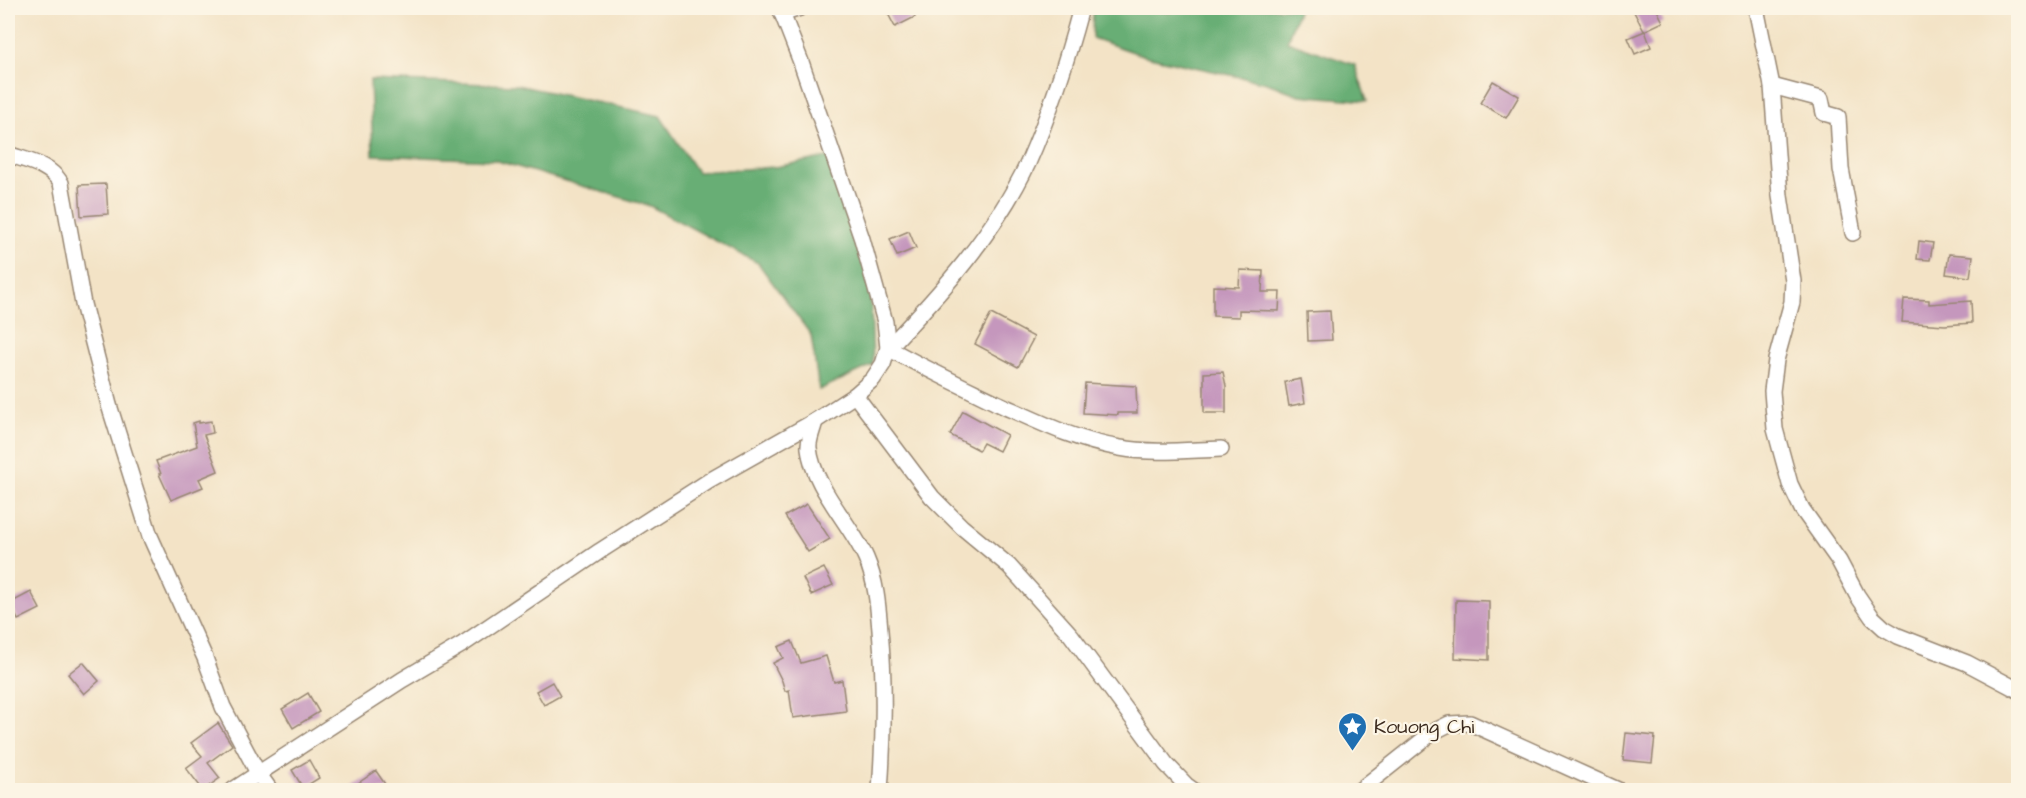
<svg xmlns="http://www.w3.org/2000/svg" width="2026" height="798" viewBox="0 0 2026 798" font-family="'Architects Daughter',sans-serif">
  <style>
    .forest { fill: #67ae74; stroke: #516c49; stroke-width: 1.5 }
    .building { fill: #c597bd }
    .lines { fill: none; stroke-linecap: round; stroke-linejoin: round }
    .street-casing { stroke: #978672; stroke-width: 18 }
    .street { stroke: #fff; stroke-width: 15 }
    .labels { text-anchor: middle; stroke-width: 4.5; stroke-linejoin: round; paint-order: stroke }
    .poi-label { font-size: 20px; fill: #3b2a1e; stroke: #fcf5e5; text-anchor: start }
  </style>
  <rect width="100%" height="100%" fill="#fcf5e5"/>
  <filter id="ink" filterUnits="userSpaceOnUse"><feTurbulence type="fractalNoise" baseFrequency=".0167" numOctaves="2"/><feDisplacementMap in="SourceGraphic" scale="12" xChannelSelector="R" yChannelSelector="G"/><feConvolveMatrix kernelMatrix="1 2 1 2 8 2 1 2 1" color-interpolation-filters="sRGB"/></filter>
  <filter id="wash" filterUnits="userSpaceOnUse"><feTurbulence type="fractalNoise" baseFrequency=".008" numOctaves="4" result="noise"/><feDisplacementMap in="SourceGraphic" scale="24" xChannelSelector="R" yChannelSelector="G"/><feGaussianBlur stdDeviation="1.35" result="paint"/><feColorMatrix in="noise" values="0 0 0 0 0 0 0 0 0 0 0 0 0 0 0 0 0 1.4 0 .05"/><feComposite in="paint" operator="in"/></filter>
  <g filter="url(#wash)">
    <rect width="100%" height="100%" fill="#f3e3c6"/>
    <!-- forest -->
    <g class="forest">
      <polygon points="1093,8 1141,8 1170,13 1172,8 1299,8 1287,41 1355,65 1367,101 1299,95 1267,83 1145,56 1092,38"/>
      <polygon points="370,80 517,85 660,116 697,172 775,167 832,156 870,273 873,365 819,390 811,335 758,263 650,206 494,160 373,155"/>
    </g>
    <g id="blocks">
      <!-- building -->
      <g class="building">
        <polygon points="885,8 910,8 915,17 895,27"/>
        <polygon points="1632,8 1656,8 1663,22 1644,31"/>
        <polygon points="1645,31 1651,47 1635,54 1628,38"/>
        <polygon points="1493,81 1519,96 1506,118 1480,103"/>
        <polygon points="106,184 108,214 81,216 79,185"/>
        <polygon points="909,231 916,248 897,256 890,239"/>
        <polygon points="1919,241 1933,243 1930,260 1917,259"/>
        <polygon points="1949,254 1973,256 1970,277 1946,274"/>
        <polygon points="1240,270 1263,271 1262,292 1280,292 1279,311 1239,310 1239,317 1213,316 1213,286 1239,287"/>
        <polygon points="1904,299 1929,300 1929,304 1971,301 1972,323 1945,325 1902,322"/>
        <polygon points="1330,311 1332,340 1308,341 1307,312"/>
        <polygon points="991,314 1034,337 1018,367 975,344"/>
        <polygon points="1223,372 1226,386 1226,413 1204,413 1204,373"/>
        <polygon points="1301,379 1305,403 1289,406 1285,382"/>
        <polygon points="1085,383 1136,386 1137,413 1118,413 1118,415 1083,413"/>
        <polygon points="963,411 1007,435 999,451 983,443 979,450 950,435"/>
        <polygon points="199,421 199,423 211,421 213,433 204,435 218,471 199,479 203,487 171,500 159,474 161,474 156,461 197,446 193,423"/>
        <polygon points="807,504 830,539 808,552 785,516"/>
        <polygon points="824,568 833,585 811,595 803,578"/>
        <polygon points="31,592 40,609 18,620 10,603"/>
        <polygon points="1456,600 1489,601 1489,660 1455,658"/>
        <polygon points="792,641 801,663 826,656 834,682 842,680 846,711 793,718 789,690 785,691 782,681 773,663 783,658 778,647"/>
        <polygon points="83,662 99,681 84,694 68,674"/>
        <polygon points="552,682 560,696 544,705 536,691"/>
        <polygon points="308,693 319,712 293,728 282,709"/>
        <polygon points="218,723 232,745 208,763 220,778 203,790 186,768 202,756 191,743"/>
        <polygon points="1626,733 1655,736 1652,763 1623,760"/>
        <polygon points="309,760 319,778 303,788 292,770"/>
        <polygon points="376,771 389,790 348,790"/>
      </g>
    </g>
  </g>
  <g filter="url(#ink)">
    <use href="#blocks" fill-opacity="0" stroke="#978672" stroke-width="1.5"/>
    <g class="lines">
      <defs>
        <g id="street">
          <path d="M1081 8C1067 60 1050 113 1028 163 995 233 941 293 888 348 924 368 962 386 999 404 1039 422 1077 441 1120 448 1153 454 1188 450 1221 449"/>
          <polyline points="1756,8 1772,86 1780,196 1793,281 1792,302 1776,360 1772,391 1775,429 1790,484 1802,509 1839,561 1857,595 1872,617 1884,628 1898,636 1967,663 2018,690"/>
          <polyline points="782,14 800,8"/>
          <polyline points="1772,86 1821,99 1824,113 1838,117 1841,169 1853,233"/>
          <path d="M8 154C27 161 49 164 61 183L83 304 109 405 150 536 205 658 223 707 258 773 270 790"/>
          <polyline points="855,395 932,497 962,527 1009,566 1071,635 1166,764 1186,785 1193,790"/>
          <path d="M815 421C813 430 808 440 809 448 813 487 851 524 866 558 876 581 878 605 880 630 885 684 884 736 880 790"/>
          <polyline points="233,790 402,680 463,644 600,551 709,481 815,421 855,395 873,379 883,364 888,348 885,322 862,239 801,62 780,8"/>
          <polyline points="1360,790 1433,732 1449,724 1470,723 1618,790"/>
        </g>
      </defs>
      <!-- street casing -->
      <use href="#street" class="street-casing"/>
      <!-- street -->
      <use href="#street" class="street"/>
    </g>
  </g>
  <!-- icons -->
  <defs>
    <symbol id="sight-pin" viewBox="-11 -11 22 30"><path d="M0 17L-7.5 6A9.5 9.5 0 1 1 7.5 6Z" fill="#1f6fb2" stroke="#fcf5e5"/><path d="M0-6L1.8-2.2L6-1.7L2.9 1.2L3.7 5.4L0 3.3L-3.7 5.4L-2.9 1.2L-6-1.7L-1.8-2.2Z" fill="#fff"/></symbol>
  </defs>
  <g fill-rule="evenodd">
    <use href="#sight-pin" x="1336" y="710" width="33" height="45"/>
  </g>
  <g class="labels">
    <!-- poi labels -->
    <g class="poi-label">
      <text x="1374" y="733">Kouong Chi</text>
    </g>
  </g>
  <!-- margin -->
  <rect width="2026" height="798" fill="none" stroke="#fcf5e5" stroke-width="30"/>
</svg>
